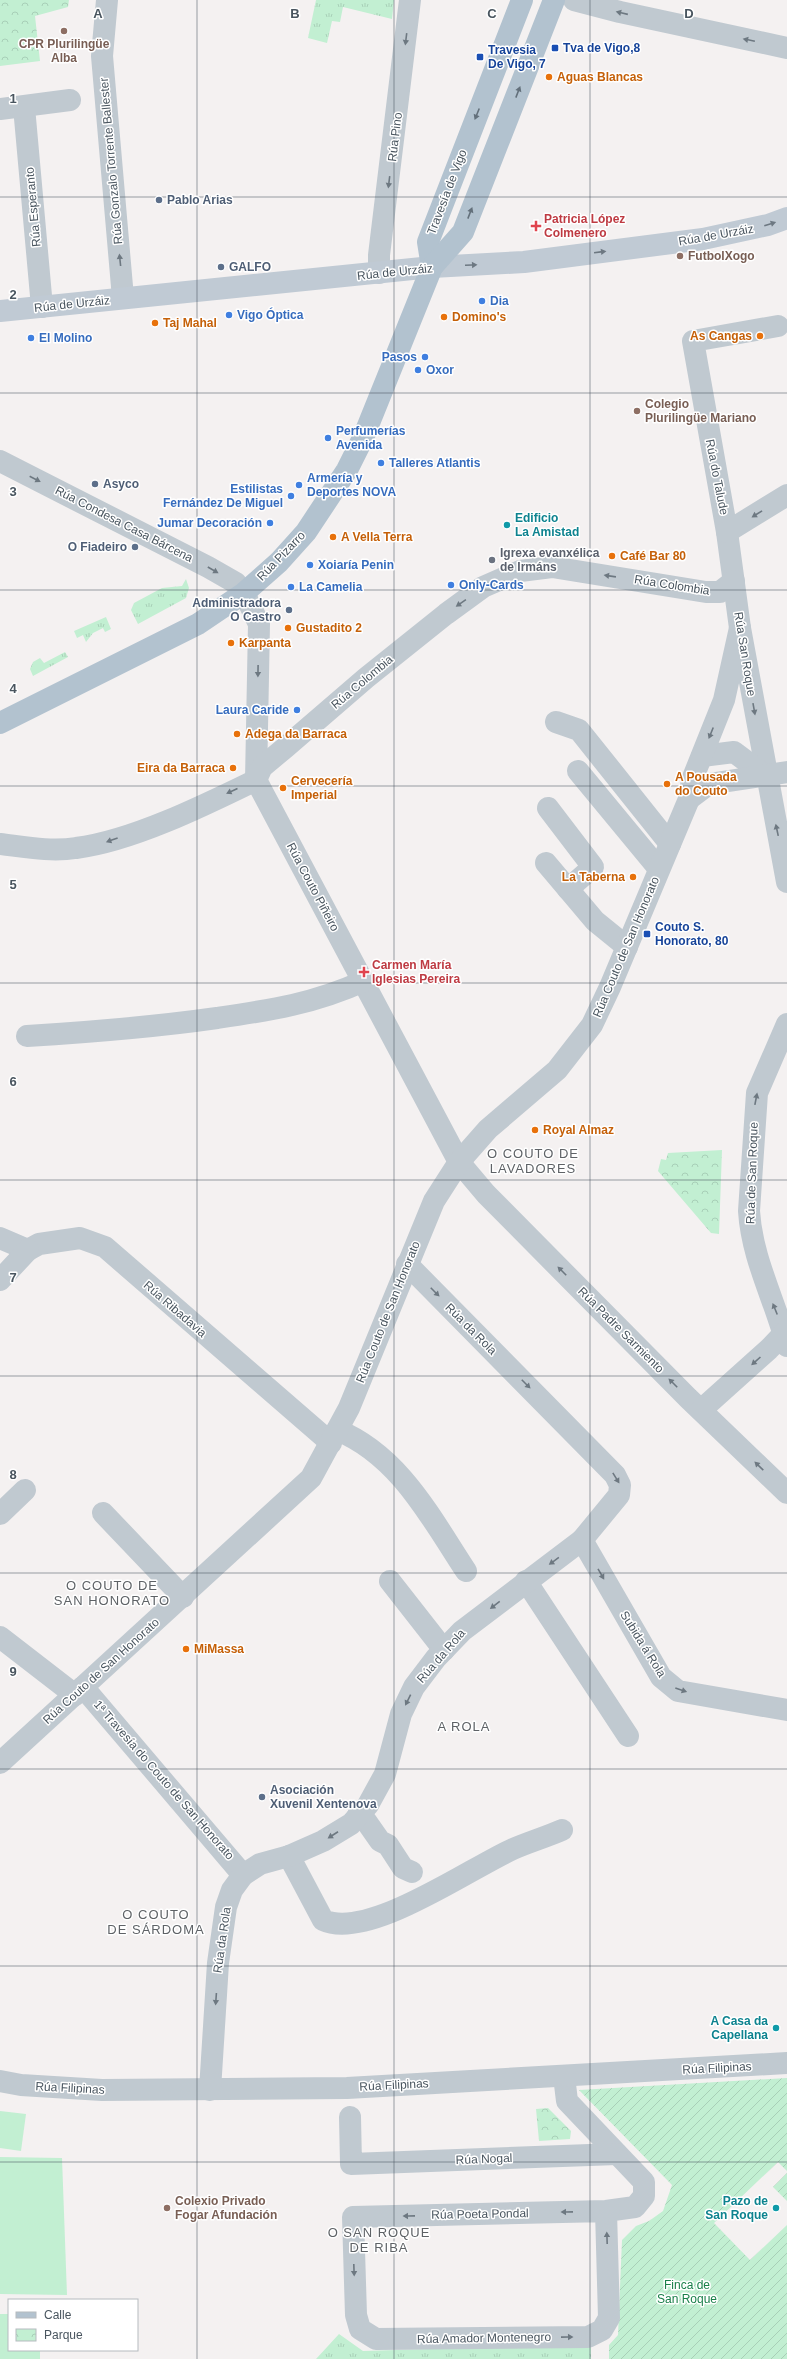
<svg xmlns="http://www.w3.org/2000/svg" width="787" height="2359" viewBox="0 0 787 2359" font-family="Helvetica,sans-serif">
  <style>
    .grass { fill: url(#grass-tufts) }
    .park { fill: url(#park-crowns) }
    .garden { fill: url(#garden-furrows) }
    .pitch { fill: #c2efd2 }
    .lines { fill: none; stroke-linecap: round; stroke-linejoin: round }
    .street { stroke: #c0c9d0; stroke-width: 22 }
    .secondary { stroke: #c0cad4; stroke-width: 22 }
    .primary { stroke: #b2c2cf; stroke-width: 22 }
    .oneway { fill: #6d7881 }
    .oneway2 { fill: #63707b }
    .oneway3 { fill: #6d7882 }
    .grid { fill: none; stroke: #49555f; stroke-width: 1; stroke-opacity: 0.55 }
    .education-dot { fill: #8d6e63; stroke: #fff; stroke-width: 1.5 }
    .transit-dot { fill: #1a4fb4; stroke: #fff; stroke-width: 1.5 }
    .food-dot { fill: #e8710a; stroke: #fff; stroke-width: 1.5 }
    .service-dot { fill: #5c6f8a; stroke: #fff; stroke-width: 1.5 }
    .health-dot { fill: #e0444e; stroke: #fff; stroke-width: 1.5 }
    .shop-dot { fill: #3f7fe0; stroke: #fff; stroke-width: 1.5 }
    .culture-dot { fill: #0f9aa8; stroke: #fff; stroke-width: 1.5 }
    .worship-dot { fill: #6b7280; stroke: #fff; stroke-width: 1.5 }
    .labels { text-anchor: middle; stroke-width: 3; stroke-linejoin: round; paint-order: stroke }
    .education-label { font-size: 12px; font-weight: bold; fill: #785e54; stroke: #fff; text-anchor: start }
    .transit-label { font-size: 12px; font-weight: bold; fill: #164399; stroke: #fff; text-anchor: start }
    .food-label { font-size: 12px; font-weight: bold; fill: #c56008; stroke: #fff; text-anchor: start }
    .street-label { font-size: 12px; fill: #49555f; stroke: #fff }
    .service-label { font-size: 12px; font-weight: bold; fill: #4e5e75; stroke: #fff; text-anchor: start }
    .health-label { font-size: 12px; font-weight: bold; fill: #be3a42; stroke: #fff; text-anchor: start }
    .shop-label { font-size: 12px; font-weight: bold; fill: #366cbe; stroke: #fff; text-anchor: start }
    .culture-label { font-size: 12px; font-weight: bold; fill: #0d838f; stroke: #fff; text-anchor: end }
    .worship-label { font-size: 12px; font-weight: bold; fill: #5b616d; stroke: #fff; text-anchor: start }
    .park-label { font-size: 12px; fill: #1a804a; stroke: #fff }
    .neighbourhood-label { font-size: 13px; letter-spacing: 1px; fill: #5e6266; stroke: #fff }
    .grid-label { font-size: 13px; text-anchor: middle; font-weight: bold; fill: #49555f; stroke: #fff; stroke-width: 3; stroke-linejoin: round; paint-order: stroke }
  </style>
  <defs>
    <pattern id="grass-tufts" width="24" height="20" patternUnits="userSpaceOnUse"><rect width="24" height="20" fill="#c2efd2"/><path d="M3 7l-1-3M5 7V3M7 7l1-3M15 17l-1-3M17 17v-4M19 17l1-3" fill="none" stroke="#a8cfb7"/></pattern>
    <pattern id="park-crowns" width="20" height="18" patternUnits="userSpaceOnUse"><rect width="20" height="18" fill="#c2efd2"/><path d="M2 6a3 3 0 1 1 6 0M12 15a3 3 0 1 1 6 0" fill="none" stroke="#a8cfb7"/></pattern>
    <pattern id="garden-furrows" width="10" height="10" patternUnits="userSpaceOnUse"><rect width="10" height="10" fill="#c2efd2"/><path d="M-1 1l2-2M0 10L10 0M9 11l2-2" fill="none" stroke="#a8cfb7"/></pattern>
  </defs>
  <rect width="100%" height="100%" fill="#f4f1f1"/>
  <!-- grass -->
  <g class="grass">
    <polygon points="316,0 394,0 392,19 343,7 340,22 332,21 327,43 308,38"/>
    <polygon points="186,579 189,588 186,598 138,624 131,610 134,603 162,588 182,586"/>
    <polygon points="106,617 111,629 105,632 103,628 93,633 86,642 83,635 77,638 74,631"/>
    <polygon points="65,652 68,657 33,676 30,669 33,662 40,658 44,663"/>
    <polygon points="339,2334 363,2351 591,2344 591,2359 316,2359"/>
  </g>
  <!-- park -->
  <g class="park">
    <polygon points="0,0 69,0 68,7 35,16 40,61 0,66"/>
    <polygon points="722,1150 719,1234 711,1233 658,1171 661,1159 666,1160 668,1153"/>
    <polygon points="548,2108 571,2131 570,2139 539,2141 536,2109"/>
  </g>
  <!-- garden -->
  <g class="garden">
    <polygon points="787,2078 787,2171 778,2162 714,2223 750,2260 787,2225 787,2359 609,2359 609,2345 618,2335 622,2240 636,2226 649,2221 663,2211 672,2185 579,2090"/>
    <polygon points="787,2173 787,2201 773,2187"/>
  </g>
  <!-- pitch -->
  <g class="pitch">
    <polygon points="0,2111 26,2114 21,2151 0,2148"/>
    <polygon points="0,2157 62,2158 67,2295 0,2294"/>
    <polygon points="0,2314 9,2314 9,2350 40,2350 40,2359 0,2359"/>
  </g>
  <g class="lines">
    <!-- street -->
    <g class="street">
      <polyline points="107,0 102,56 123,298"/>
      <polyline points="574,0 620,12 787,48"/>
      <polyline points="24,107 42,307"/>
      <polyline points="0,109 70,100"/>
      <polyline points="379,273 379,255 410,0"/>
      <polyline points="778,326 693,341 727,532 740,628 787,882"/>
      <polyline points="0,461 208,567 236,583 244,593 259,624 256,780 459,1162 486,1194 688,1398 787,1493"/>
      <polyline points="727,532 787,495"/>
      <polyline points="556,722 579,730 670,844"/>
      <polyline points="702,756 734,752 766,776"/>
      <polyline points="578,771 659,869"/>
      <polyline points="689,799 709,784 787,772"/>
      <polyline points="548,808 593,867 568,889"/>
      <path d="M0 844C25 847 51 852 76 848 132 841 205 805 256 780L262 767 286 747 366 678 446 614 483 587 520 571 552 567 706 592H720L734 581"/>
      <polyline points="546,863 595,921 627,947"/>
      <path d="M787 1024 757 1093 749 1211C752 1259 775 1300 787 1346"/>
      <path d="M27 1036C91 1032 154 1027 217 1018 271 1010 313 1004 364 981"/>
      <polyline points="0,1238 28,1250 39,1244 80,1238 105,1247 331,1443"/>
      <polyline points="0,1280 28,1250"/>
      <polyline points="701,1410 769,1349 787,1330"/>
      <path d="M337 1430C399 1455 431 1518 466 1571"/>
      <polyline points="103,1513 183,1597"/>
      <polyline points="0,1514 25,1490"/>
      <polyline points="582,1540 661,1677 678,1691 787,1710"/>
      <polyline points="390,1581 444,1650"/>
      <polyline points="526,1581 628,1736"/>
      <polyline points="0,1637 75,1695"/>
      <polyline points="83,1687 243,1875"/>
      <polyline points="0,1763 311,1478 349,1408 434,1201 459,1162 488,1129 557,1070 592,1025 610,987 689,799 692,780 724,700 740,628"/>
      <polyline points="358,1815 366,1821 380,1841 388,1845 403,1868 412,1872"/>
      <path d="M289 1856 323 1920C368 1941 470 1868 513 1849 529 1842 546 1837 562 1830"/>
      <polyline points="564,2076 567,2101 644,2182 644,2196 635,2207 606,2211 353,2217 356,2315 360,2329 376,2339 588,2337 602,2330 609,2318 606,2211"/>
      <polyline points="0,2081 21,2085 102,2090 347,2088 787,2063"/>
      <polyline points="210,2090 218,1963 226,1907 232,1890 243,1875 260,1864 289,1856 323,1841 351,1824 368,1805 385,1774 401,1714 414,1687 436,1658 462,1631 582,1540 619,1495 620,1485 615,1475 407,1264"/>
      <polyline points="350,2117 351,2164 617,2154"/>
    </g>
    <!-- secondary -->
    <polyline class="secondary" points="0,311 432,267 524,262 703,239 768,225 787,218"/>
    <!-- primary -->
    <g class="primary">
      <polyline points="432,267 428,242 522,0"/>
      <polyline points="0,723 198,624 244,593 279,562 306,532 347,470 363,438 432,267 463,232 554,0"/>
    </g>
  </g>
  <!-- one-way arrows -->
  <defs><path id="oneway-solid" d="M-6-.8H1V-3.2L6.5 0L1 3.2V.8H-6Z"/></defs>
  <g class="oneway">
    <use href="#oneway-solid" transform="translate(622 13) rotate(-167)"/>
    <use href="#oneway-solid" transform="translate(406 39) rotate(97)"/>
    <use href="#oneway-solid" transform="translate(749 40) rotate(-168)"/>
    <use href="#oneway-solid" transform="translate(389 182) rotate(97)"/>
    <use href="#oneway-solid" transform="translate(120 260) rotate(-96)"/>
    <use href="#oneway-solid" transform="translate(35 479) rotate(27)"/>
    <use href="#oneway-solid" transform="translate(757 514) rotate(148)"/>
    <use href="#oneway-solid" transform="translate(213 570) rotate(30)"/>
    <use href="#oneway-solid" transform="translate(610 576) rotate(-172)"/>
    <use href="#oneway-solid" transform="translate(461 603) rotate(145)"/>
    <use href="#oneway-solid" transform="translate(258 671) rotate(91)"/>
    <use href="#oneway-solid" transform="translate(754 709) rotate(80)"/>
    <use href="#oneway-solid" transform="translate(711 733) rotate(112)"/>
    <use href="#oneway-solid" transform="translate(232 791) rotate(156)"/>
    <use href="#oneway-solid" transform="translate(777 830) rotate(-102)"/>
    <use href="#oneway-solid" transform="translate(112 840) rotate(160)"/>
    <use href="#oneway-solid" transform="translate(756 1099) rotate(-79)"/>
    <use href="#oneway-solid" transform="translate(562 1271) rotate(-135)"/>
    <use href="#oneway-solid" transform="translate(435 1292) rotate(45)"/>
    <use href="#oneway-solid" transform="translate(775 1309) rotate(-112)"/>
    <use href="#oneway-solid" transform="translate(756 1361) rotate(138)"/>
    <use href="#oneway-solid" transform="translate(673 1383) rotate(-135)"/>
    <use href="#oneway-solid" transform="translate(526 1384) rotate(45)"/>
    <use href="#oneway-solid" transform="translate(759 1466) rotate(-136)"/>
    <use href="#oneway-solid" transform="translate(616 1478) rotate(58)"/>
    <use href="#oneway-solid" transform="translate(554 1561) rotate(144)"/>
    <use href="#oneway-solid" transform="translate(601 1574) rotate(60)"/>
    <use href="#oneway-solid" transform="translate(495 1605) rotate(142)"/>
    <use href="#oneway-solid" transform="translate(681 1690) rotate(19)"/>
    <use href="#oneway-solid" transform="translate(408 1700) rotate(116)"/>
    <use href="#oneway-solid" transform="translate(333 1835) rotate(147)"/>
    <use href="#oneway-solid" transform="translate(216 1999) rotate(94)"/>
    <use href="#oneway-solid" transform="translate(567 2212) rotate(179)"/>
    <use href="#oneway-solid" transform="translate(409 2216) rotate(179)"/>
    <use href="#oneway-solid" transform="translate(607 2238) rotate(-92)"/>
    <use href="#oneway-solid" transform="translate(354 2270) rotate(88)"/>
    <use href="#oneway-solid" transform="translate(567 2337) rotate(-1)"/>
  </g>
  <g class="oneway2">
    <use href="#oneway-solid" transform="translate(518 92) rotate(-69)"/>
    <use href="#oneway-solid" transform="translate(477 114) rotate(112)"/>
    <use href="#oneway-solid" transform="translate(470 213) rotate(-69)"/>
  </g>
  <g class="oneway3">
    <use href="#oneway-solid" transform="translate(770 224) rotate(-18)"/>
    <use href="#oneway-solid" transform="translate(600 252) rotate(-7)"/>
    <use href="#oneway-solid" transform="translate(471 265) rotate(-3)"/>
  </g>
  <!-- grid -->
  <path class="grid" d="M197 0V2359M394 0V2359M590 0V2359M0 197H787M0 393H787M0 590H787M0 786H787M0 983H787M0 1180H787M0 1376H787M0 1573H787M0 1769H787M0 1966H787M0 2162H787"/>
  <!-- markers -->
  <g class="education-dot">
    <circle cx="64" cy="31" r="4"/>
    <circle cx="680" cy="256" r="4"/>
    <circle cx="637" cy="411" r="4"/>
    <circle cx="167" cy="2208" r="4"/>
  </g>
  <g class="transit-dot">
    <rect x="551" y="44" width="8" height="8" rx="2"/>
    <rect x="476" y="53" width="8" height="8" rx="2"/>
    <rect x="643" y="930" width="8" height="8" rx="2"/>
  </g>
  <g class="food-dot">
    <circle cx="549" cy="77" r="4"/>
    <circle cx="444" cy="317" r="4"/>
    <circle cx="155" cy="323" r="4"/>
    <circle cx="760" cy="336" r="4"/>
    <circle cx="333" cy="537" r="4"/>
    <circle cx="612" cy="556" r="4"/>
    <circle cx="288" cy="628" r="4"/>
    <circle cx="231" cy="643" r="4"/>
    <circle cx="237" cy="734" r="4"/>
    <circle cx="233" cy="768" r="4"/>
    <circle cx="667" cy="784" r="4"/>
    <circle cx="283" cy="788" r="4"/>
    <circle cx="633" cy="877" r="4"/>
    <circle cx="535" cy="1130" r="4"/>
    <circle cx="186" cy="1649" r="4"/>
  </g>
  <g class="service-dot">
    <circle cx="159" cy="200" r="4"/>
    <circle cx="221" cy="267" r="4"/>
    <circle cx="95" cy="484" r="4"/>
    <circle cx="135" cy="547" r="4"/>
    <circle cx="289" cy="610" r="4"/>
    <circle cx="262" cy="1797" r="4"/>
  </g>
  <g class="health-dot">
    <path d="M534 220h4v4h4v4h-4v4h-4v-4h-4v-4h4z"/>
    <path d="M362 966h4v4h4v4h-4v4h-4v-4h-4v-4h4z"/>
  </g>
  <g class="shop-dot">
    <circle cx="482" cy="301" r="4"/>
    <circle cx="229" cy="315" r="4"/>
    <circle cx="31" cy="338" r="4"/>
    <circle cx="425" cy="357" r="4"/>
    <circle cx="418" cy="370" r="4"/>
    <circle cx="328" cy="438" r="4"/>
    <circle cx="381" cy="463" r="4"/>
    <circle cx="299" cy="485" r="4"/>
    <circle cx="291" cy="496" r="4"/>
    <circle cx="270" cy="523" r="4"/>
    <circle cx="310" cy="565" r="4"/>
    <circle cx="451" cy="585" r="4"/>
    <circle cx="291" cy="587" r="4"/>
    <circle cx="297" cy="710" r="4"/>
  </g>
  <g class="culture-dot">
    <circle cx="507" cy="525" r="4"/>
    <circle cx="776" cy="2028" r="4"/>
    <circle cx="776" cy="2208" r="4"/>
  </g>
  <circle class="worship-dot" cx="492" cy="560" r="4"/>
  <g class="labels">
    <!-- education labels -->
    <g class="education-label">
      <text x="64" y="48" text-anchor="middle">CPR Plurilingüe<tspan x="64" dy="14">Alba</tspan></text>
      <text x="688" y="260">FutbolXogo</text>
      <text x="645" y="408">Colegio<tspan x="645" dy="14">Plurilingüe Mariano</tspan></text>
      <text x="175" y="2205">Colexio Privado<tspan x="175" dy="14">Fogar Afundación</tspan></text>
    </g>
    <!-- transit labels -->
    <g class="transit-label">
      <text x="563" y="52">Tva de Vigo,8</text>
      <text x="488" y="54">Travesia<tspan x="488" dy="14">De Vigo, 7</tspan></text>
      <text x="655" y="931">Couto S.<tspan x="655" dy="14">Honorato, 80</tspan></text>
    </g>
    <!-- food labels -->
    <g class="food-label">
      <text x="557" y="81">Aguas Blancas</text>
      <text x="452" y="321">Domino's</text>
      <text x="163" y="327">Taj Mahal</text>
      <text x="752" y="340" text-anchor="end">As Cangas</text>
      <text x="341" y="541">A Vella Terra</text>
      <text x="620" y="560">Café Bar 80</text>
      <text x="296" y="632">Gustadito 2</text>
      <text x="239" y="647">Karpanta</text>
      <text x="245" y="738">Adega da Barraca</text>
      <text x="225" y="772" text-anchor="end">Eira da Barraca</text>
      <text x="675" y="781">A Pousada<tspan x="675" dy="14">do Couto</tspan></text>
      <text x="291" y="785">Cervecería<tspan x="291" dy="14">Imperial</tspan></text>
      <text x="625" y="881" text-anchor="end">La Taberna</text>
      <text x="543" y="1134">Royal Almaz</text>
      <text x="194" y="1653">MiMassa</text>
    </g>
    <!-- street labels -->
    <g class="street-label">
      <text transform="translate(395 137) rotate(-83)" y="4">Rúa Pino</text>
      <text transform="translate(111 161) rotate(-95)" y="4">Rúa Gonzalo Torrente Ballester</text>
      <text transform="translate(447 192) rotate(-69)" y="4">Travesía de Vigo</text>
      <text transform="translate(33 207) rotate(-95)" y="4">Rúa Esperanto</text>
      <text transform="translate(716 235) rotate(-10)" y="4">Rúa de Urzáiz</text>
      <text transform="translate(395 272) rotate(-6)" y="4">Rúa de Urzáiz</text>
      <text transform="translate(72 304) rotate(-6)" y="4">Rúa de Urzáiz</text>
      <text transform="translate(717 477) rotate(79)" y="4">Rúa do Talude</text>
      <text transform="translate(124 524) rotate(27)" y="4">Rúa Condesa Casa Bárcena</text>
      <text transform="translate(281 556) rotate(-46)" y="4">Rúa Pizarro</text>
      <text transform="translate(672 585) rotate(9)" y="4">Rúa Colombia</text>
      <text transform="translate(745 654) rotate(81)" y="4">Rúa San Roque</text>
      <text transform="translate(362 682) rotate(-40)" y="4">Rúa Colombia</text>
      <text transform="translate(313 887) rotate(62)" y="4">Rúa Couto Piñeiro</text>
      <text transform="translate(626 947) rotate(-67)" y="4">Rúa Couto de San Honorato</text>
      <text transform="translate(752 1173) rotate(-88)" y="4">Rúa de San Roque</text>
      <text transform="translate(175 1309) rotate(41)" y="4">Rúa Ribadavia</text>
      <text transform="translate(388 1312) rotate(-68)" y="4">Rúa Couto de San Honorato</text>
      <text transform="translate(471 1329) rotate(45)" y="4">Rúa da Rola</text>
      <text transform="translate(621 1330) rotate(45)" y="4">Rúa Padre Sarmiento</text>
      <text transform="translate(643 1644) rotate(58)" y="4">Subida á Rola</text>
      <text transform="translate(441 1656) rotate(-49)" y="4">Rúa da Rola</text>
      <text transform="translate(101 1671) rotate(-42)" y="4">Rúa Couto de San Honorato</text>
      <text transform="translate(164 1780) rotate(49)" y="4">1ª Travesía do Couto de San Honorato</text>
      <text transform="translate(222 1940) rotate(-82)" y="4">Rúa da Rola</text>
      <text transform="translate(717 2068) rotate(-3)" y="4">Rúa Filipinas</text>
      <text transform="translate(394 2085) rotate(-3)" y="4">Rúa Filipinas</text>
      <text transform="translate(70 2088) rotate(3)" y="4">Rúa Filipinas</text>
      <text transform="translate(484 2159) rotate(-2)" y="4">Rúa Nogal</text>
      <text transform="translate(480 2214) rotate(-1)" y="4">Rúa Poeta Pondal</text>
      <text transform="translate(484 2338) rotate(-1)" y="4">Rúa Amador Montenegro</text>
    </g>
    <!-- service labels -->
    <g class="service-label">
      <text x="167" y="204">Pablo Arias</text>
      <text x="229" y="271">GALFO</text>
      <text x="103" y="488">Asyco</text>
      <text x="127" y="551" text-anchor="end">O Fiadeiro</text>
      <text x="281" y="607" text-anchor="end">Administradora<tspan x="281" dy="14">O Castro</tspan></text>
      <text x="270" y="1794">Asociación<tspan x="270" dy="14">Xuvenil Xentenova</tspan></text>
    </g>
    <!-- health labels -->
    <g class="health-label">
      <text x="544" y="223">Patricia López<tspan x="544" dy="14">Colmenero</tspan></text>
      <text x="372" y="969">Carmen María<tspan x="372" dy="14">Iglesias Pereira</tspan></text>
    </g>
    <!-- shop labels -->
    <g class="shop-label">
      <text x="490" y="305">Dia</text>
      <text x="237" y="319">Vigo Óptica</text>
      <text x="39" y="342">El Molino</text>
      <text x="417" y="361" text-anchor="end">Pasos</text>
      <text x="426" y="374">Oxor</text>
      <text x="336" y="435">Perfumerías<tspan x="336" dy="14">Avenida</tspan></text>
      <text x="389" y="467">Talleres Atlantis</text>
      <text x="307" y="482">Armería y<tspan x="307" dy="14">Deportes NOVA</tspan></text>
      <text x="283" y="493" text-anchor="end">Estilistas<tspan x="283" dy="14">Fernández De Miguel</tspan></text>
      <text x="262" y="527" text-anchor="end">Jumar Decoración</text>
      <text x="318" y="569">Xoiaría Penin</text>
      <text x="459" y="589">Only-Cards</text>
      <text x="299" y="591">La Camelia</text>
      <text x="289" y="714" text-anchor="end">Laura Caride</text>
    </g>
    <!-- culture labels -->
    <g class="culture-label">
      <text x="515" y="522" text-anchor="start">Edificio<tspan x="515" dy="14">La Amistad</tspan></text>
      <text x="768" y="2025">A Casa da<tspan x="768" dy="14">Capellana</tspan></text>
      <text x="768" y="2205">Pazo de<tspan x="768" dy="14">San Roque</tspan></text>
    </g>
    <!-- worship labels -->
    <g class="worship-label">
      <text x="500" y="557">Igrexa evanxélica<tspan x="500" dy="14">de Irmáns</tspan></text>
    </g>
    <!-- park labels -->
    <g class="park-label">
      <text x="687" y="2289">Finca de<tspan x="687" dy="14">San Roque</tspan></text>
    </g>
    <!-- neighbourhood labels -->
    <g class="neighbourhood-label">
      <text x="533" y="1158">O COUTO DE<tspan x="533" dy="15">LAVADORES</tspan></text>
      <text x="112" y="1590">O COUTO DE<tspan x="112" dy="15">SAN HONORATO</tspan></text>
      <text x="464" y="1731">A ROLA</text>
      <text x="156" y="1919">O COUTO<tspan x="156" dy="15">DE SÁRDOMA</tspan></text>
      <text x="379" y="2237">O SAN ROQUE<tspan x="379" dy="15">DE RIBA</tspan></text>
    </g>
  </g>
  <g class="grid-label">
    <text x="98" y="18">A</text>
    <text x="295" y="18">B</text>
    <text x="492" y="18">C</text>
    <text x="689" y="18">D</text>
    <text x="13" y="103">1</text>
    <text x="13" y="299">2</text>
    <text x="13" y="496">3</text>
    <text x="13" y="693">4</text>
    <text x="13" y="889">5</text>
    <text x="13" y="1086">6</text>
    <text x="13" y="1282">7</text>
    <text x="13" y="1479">8</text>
    <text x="13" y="1676">9</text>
  </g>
  <!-- legend -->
  <rect x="8" y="2299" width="130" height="52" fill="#ffffff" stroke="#b6bbbf"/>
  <rect x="16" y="2312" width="20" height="6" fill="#b2c2cf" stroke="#b6bbbf"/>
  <text x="44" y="2319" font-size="12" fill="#49555f">Calle</text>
  <rect x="16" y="2329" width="20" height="12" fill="url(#park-crowns)" stroke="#b6bbbf"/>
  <text x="44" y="2339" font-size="12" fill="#49555f">Parque</text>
</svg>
